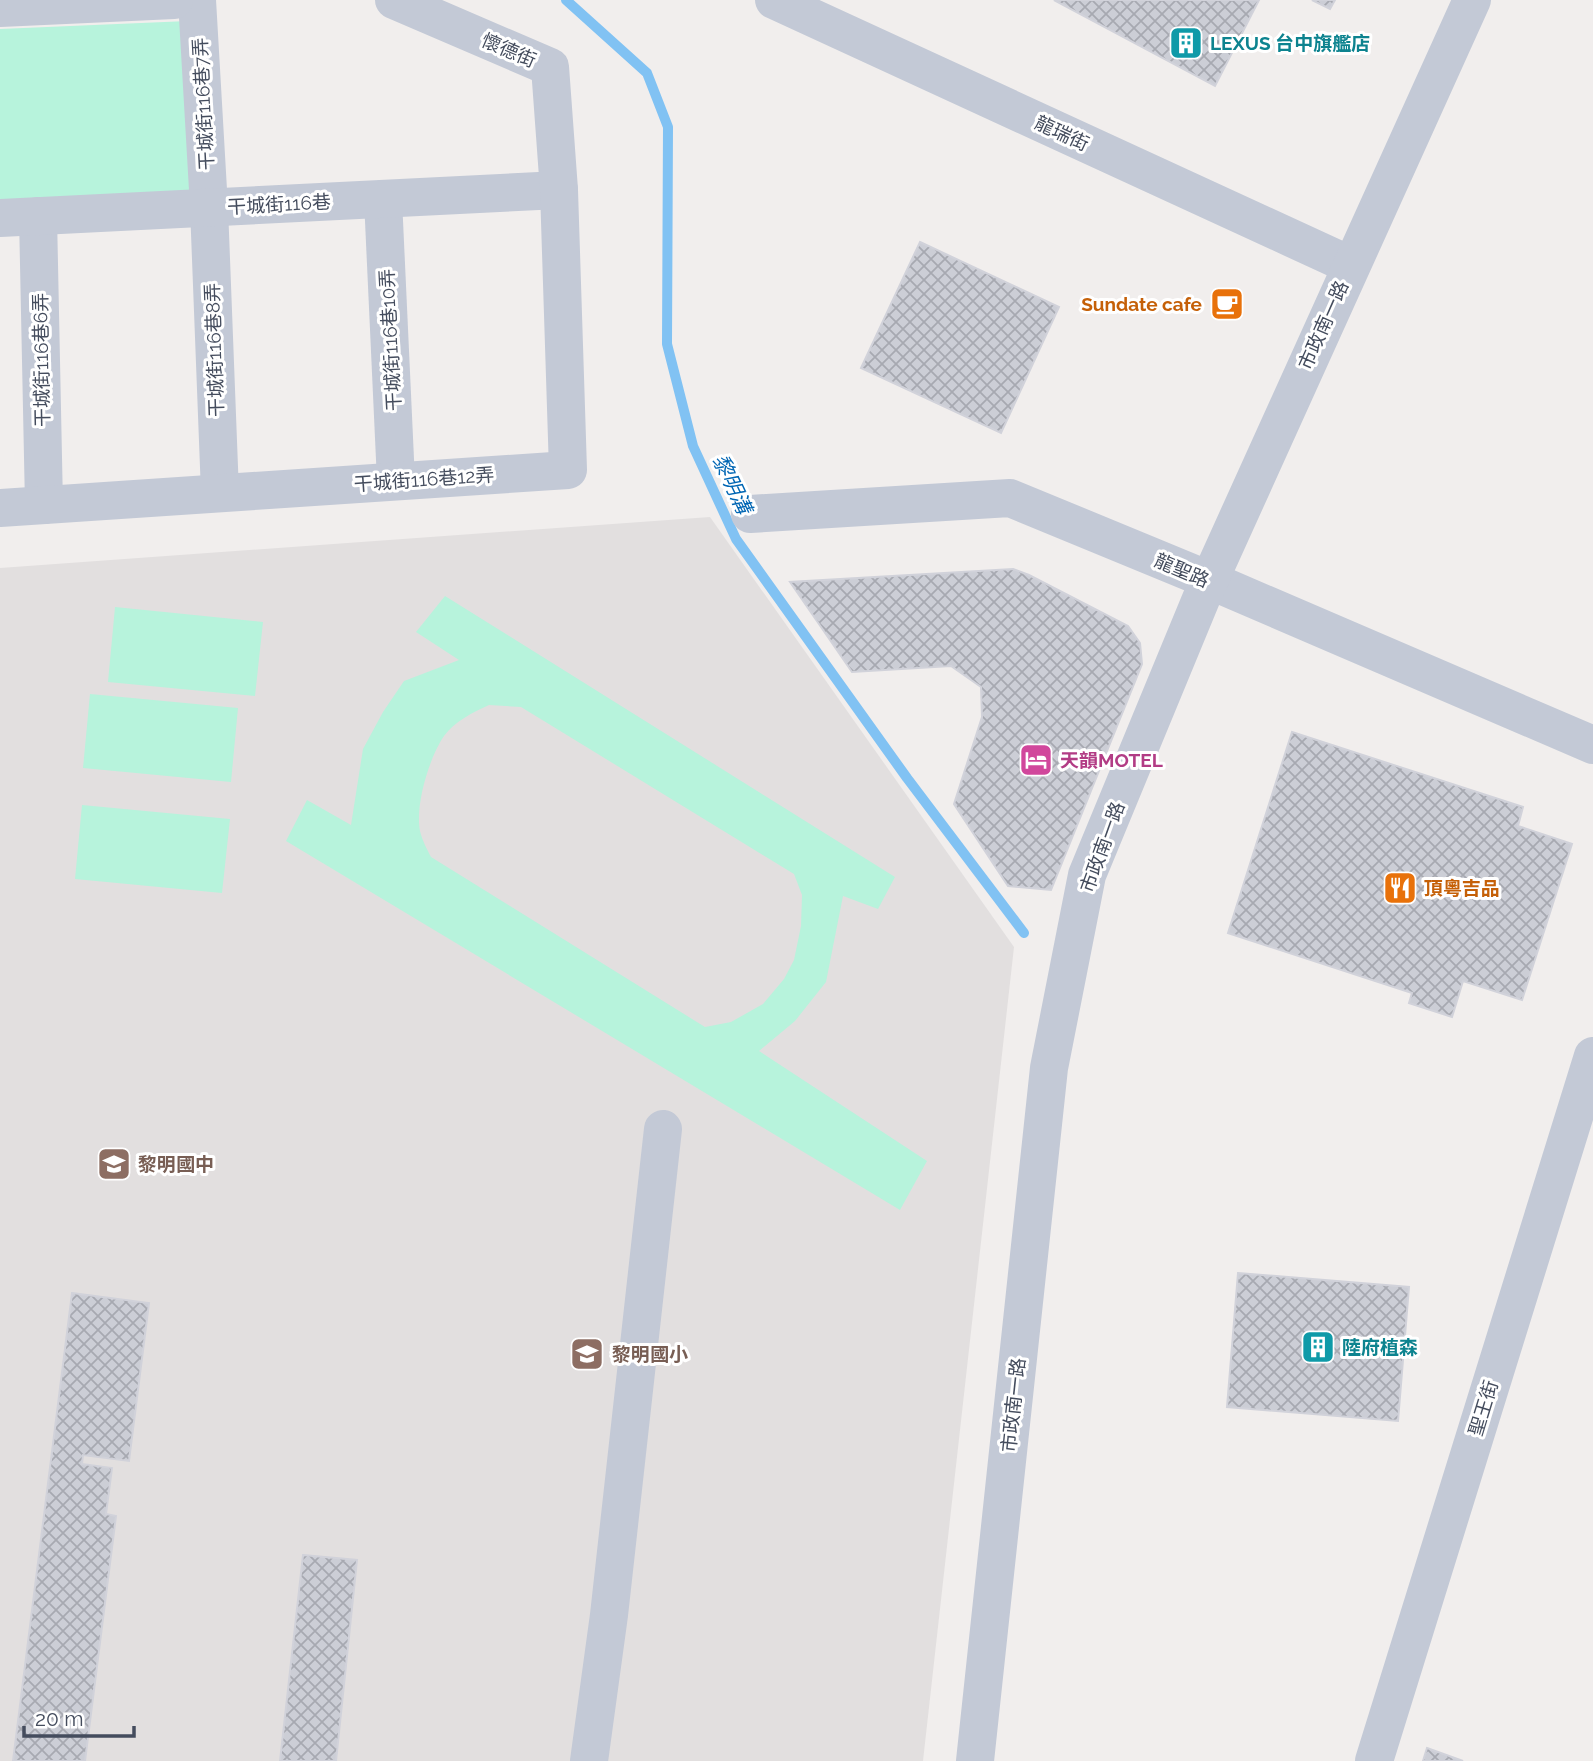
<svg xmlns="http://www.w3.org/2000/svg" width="1593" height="1761" viewBox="0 0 1593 1761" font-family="Raleway,'Noto Sans TC',sans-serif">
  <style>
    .education { fill: #e2dfdf }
    .green { fill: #b7f3dc; fill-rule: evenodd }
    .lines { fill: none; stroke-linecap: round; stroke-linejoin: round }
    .stream { stroke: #81c2f3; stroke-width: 10 }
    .building { fill: url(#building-cross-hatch); stroke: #d1d2da; stroke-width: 2 }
    .minor { stroke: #c3c9d6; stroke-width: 38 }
    .tertiary { stroke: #c3c9d6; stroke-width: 38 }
    .labels { text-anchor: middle; stroke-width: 6; stroke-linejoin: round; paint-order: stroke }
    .culture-label { font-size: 19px; font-weight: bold; fill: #0d838f; stroke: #fff; text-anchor: start }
    .street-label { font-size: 19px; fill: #444c5d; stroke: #fff }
    .food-label { font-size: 19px; font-weight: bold; fill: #c56008; stroke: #fff; text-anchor: end }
    .hotel-label { font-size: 19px; font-weight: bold; fill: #b23c85; stroke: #fff; text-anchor: start }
    .education-label { font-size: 19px; font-weight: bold; fill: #785e54; stroke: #fff; text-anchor: start }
    .water-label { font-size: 21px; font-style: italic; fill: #0066b4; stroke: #fff }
  </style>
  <defs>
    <pattern id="building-cross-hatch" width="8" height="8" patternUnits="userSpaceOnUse" patternTransform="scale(1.75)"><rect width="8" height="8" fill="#ccced6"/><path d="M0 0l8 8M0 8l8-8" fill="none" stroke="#a7a9b1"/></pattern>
  </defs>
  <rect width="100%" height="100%" fill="#f1eeed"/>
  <!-- education -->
  <polygon class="education" points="710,517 1014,947 923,1761 0,1761 0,568"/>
  <!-- green -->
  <g class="green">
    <polygon points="188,21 199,197 0,204 0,29"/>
    <path d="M445 596 895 877 878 909 843 896 826 982 795 1021 759 1051 927 1161 900 1210 286 841 307 800 351 825 363 749 383 712 404 681 459 660 416 632ZM489 705 521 707 794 874 802 895 801 926 794 960 784 979 763 1004 731 1022 705 1027 431 857C427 849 422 840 420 831 415 805 429 758 444 736 455 721 472 713 489 705Z"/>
    <polygon points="115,607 263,622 255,696 108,682"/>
    <polygon points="90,694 238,708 231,782 83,768"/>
    <polygon points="82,805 230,819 222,893 75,879"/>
  </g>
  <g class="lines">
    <!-- stream -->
    <polyline class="stream" points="566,0 647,73 668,127 667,344 693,446 736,539 907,778 1024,933"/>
  </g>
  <!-- building -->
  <g class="building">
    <polygon points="1054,0 1259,0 1215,86"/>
    <polygon points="1312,0 1335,0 1330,9"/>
    <polygon points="920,242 1059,307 1001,433 861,368"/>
    <polygon points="1013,569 1029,575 1128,626 1140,643 1142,664 1051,890 1008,886 954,804 982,717 981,687 951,666 852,672 790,582"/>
    <polygon points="1292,732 1523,807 1518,826 1572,844 1522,1000 1463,981 1452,1017 1409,1003 1412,993 1228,933"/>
    <polygon points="1238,1273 1409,1287 1398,1421 1227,1407"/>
    <polygon points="72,1293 149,1303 129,1461 83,1455 82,1464 112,1468 106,1514 116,1516 85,1761 13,1761"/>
    <polygon points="303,1555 357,1560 336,1761 280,1761"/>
    <polygon points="1427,1748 1463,1761 1423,1761"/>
  </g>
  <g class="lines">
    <!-- minor -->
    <g class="minor">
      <polyline points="197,0 209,207 220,493"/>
      <polyline points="774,0 1350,265"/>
      <polyline points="0,8 174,0"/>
      <polyline points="383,199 396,481"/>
      <polyline points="38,216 44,505"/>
      <polyline points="0,218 559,190"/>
      <polyline points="0,508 568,470 559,190 550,67 394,0"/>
      <polyline points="750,514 1010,498 1209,580"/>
      <polyline points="589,1761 609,1615 663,1129"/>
      <polyline points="1374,1761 1593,1056"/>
    </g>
    <!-- tertiary -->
    <g class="tertiary">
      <polyline points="1209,580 1593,745"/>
      <polyline points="975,1761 1049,1068 1087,875 1201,599 1472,0"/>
    </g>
  </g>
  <!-- icons -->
  <defs>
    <symbol id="building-square" viewBox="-11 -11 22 22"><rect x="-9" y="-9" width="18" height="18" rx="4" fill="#0f9aa8" stroke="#fff"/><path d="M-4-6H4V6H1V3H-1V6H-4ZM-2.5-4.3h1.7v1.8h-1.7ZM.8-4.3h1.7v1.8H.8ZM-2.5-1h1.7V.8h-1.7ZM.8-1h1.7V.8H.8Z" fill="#fff"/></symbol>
    <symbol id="cafe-square" viewBox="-11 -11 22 22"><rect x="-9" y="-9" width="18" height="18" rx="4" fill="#e8710a" stroke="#fff"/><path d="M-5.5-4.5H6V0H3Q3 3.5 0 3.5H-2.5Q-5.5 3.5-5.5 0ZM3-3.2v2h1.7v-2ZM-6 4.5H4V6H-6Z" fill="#fff"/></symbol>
    <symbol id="hotel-square" viewBox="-11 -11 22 22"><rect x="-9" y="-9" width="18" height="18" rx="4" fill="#d1479c" stroke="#fff"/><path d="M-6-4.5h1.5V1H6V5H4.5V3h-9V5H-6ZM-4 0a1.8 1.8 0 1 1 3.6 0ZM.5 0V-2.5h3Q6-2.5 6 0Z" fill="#fff"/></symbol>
    <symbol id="restaurant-square" viewBox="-11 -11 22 22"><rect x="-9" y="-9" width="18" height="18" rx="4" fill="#e8710a" stroke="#fff"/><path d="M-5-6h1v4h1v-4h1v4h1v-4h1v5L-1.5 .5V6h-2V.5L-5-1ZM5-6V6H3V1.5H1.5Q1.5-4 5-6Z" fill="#fff"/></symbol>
    <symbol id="school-square" viewBox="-11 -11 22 22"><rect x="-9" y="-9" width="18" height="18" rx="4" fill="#8d6e63" stroke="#fff"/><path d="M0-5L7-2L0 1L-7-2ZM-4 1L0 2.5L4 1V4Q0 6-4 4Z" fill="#fff"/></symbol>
  </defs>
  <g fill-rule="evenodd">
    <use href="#building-square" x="1167" y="24" width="38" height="38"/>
    <use href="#cafe-square" x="1208" y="285" width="38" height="38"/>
    <use href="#hotel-square" x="1017" y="741" width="38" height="38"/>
    <use href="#restaurant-square" x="1381" y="869" width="38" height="38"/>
    <use href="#school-square" x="95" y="1145" width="38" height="38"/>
    <use href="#building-square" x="1299" y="1328" width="38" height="38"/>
    <use href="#school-square" x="568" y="1335" width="38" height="38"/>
  </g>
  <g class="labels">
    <!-- culture labels -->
    <g class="culture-label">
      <text x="1210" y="50">LEXUS 台中旗艦店</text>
      <text x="1342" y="1354">陸府植森</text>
    </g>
    <!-- street labels -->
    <g class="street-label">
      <text transform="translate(509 50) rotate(23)" y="7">懷德街</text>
      <text transform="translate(203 104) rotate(-93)" y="7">干城街116巷7弄</text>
      <text transform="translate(1062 133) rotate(25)" y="7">龍瑞街</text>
      <text transform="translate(279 204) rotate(-3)" y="7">干城街116巷</text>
      <text transform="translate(1323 325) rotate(-66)" y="7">市政南一路</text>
      <text transform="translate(390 340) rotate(-93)" y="7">干城街116巷10弄</text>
      <text transform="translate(214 350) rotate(-92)" y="7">干城街116巷8弄</text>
      <text transform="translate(41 360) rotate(-91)" y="7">干城街116巷6弄</text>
      <text transform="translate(424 479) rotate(-4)" y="7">干城街116巷12弄</text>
      <text transform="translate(1182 570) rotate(23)" y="7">龍聖路</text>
      <text transform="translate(1102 847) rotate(-70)" y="7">市政南一路</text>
      <text transform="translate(1013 1405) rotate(-84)" y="7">市政南一路</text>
      <text transform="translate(1483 1408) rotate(-73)" y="7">聖王街</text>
    </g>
    <!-- food labels -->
    <g class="food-label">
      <text x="1202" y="311">Sundate cafe</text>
      <text x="1424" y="895" text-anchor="start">頂粵吉品</text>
    </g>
    <!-- hotel labels -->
    <g class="hotel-label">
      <text x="1060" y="767">天韻MOTEL</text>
    </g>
    <!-- education labels -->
    <g class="education-label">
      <text x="138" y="1171">黎明國中</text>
      <text x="612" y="1361">黎明國小</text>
    </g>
    <!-- water labels -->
    <g class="water-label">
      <text transform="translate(732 484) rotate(65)" y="7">黎明溝</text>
    </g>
  </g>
  <!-- scale -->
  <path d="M24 1726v10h110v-10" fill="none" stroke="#444c5d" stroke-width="3.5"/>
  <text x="35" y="1726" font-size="21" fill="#444c5d" stroke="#ffffff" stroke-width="5" paint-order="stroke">20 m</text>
</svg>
